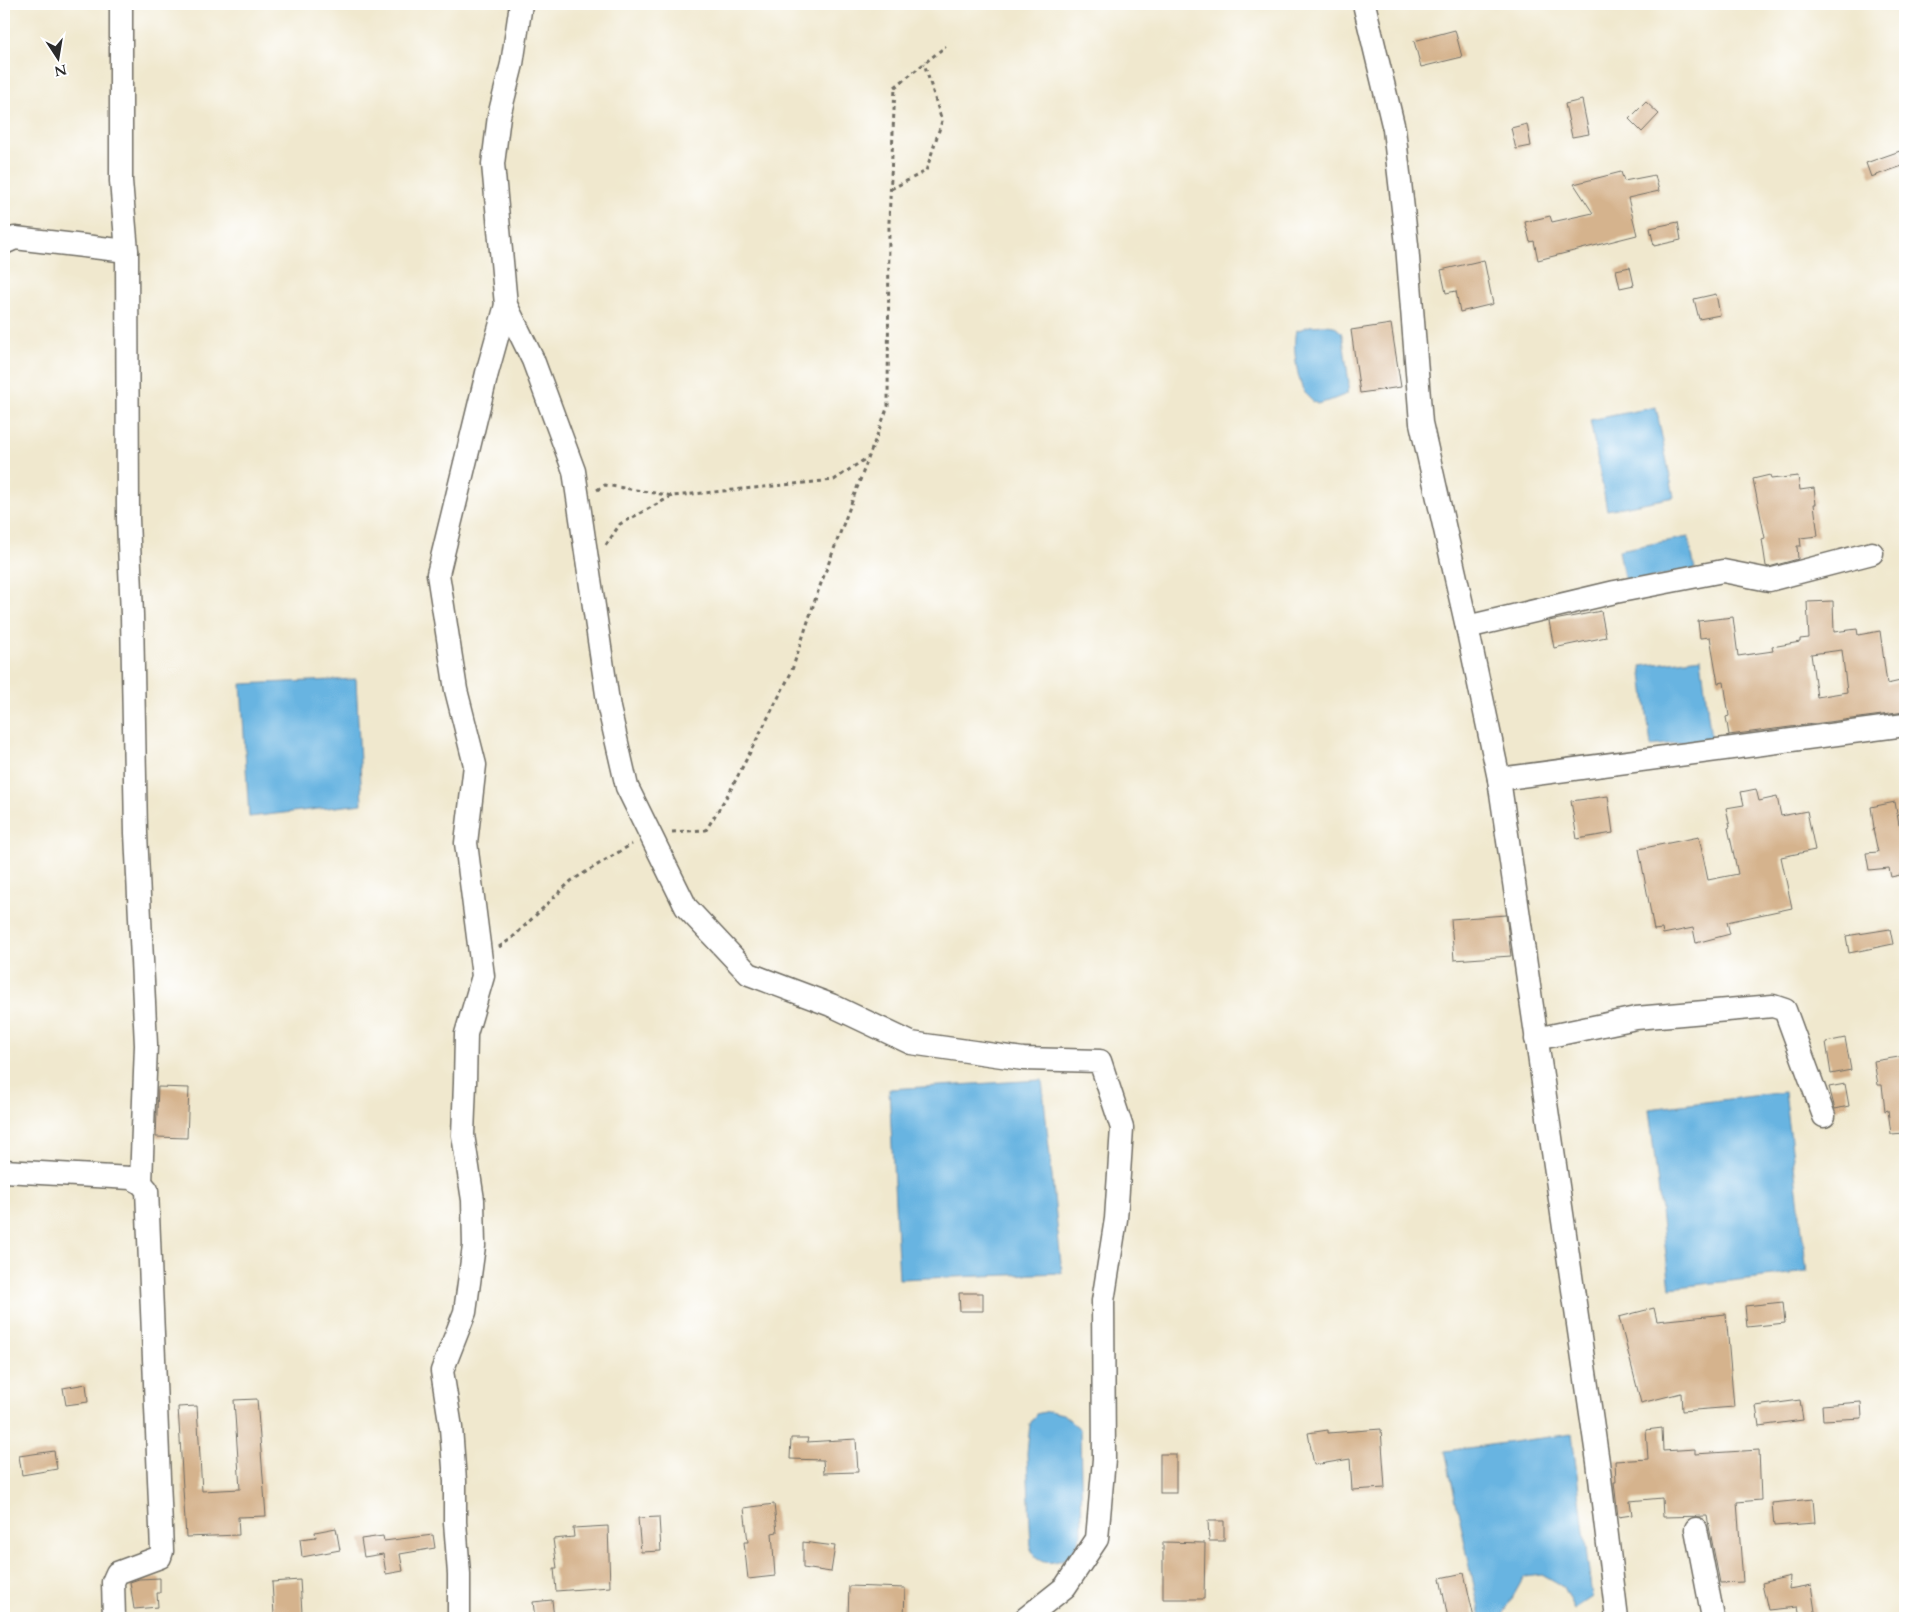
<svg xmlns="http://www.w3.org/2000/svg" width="1909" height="1622" viewBox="0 0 1909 1622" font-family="Cardo,serif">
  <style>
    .water { fill: #68b4e1; stroke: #4a7086 }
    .building { fill: #d5b38d; fill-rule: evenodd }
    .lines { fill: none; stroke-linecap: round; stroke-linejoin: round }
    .minor-casing { stroke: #706d64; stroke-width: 25 }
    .path { stroke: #706d64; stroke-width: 3; stroke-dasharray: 4 4; stroke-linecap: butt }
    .minor { stroke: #fff; stroke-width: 22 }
  </style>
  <rect width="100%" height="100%" fill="#fff"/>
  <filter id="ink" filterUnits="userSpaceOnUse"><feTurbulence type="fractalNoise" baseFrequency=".02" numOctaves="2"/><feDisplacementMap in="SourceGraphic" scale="10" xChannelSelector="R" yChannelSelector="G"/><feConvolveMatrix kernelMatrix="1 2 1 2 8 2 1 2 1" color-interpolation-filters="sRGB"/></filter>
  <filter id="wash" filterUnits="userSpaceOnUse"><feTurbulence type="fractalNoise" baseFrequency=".0096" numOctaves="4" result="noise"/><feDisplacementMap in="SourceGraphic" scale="20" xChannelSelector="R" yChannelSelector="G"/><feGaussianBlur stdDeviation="1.12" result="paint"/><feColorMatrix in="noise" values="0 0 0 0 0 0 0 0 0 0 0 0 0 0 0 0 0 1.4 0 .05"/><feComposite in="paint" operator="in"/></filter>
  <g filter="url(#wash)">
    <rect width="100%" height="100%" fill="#f0e8ce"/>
    <!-- water -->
    <g class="water">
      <path d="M1327 325 1334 326 1341 332 1343 339 1349 383 1347 394 1329 401 1317 404C1312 401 1308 398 1305 393 1297 381 1292 344 1296 331L1309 326Z"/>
      <polygon points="1656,407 1674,497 1607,510 1590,420"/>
      <polygon points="1688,537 1695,569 1625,583 1619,550"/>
      <polygon points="1701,658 1711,739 1651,746 1641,666"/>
      <polygon points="356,679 362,804 249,817 241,684"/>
      <polygon points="1042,1080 1062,1273 899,1279 889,1089"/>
      <polygon points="1785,1092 1807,1272 1670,1288 1649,1109"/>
      <path d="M1049 1411 1063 1414 1080 1429 1082 1531 1077 1545 1068 1558C1050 1563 1041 1568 1031 1549L1027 1453 1030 1424 1036 1414Z"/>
      <polygon points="1572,1434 1592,1597 1574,1609 1563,1587 1542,1575 1524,1577 1501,1618 1481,1618 1445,1451"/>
    </g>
    <g id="blocks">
      <!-- building -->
      <g class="building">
        <polygon points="1455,30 1462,57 1421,67 1414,41"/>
        <polygon points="1582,100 1589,134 1572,137 1565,104"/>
        <polygon points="1646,102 1659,114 1642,132 1629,119"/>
        <polygon points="1527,124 1531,146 1516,149 1511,128"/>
        <polygon points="1900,151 1905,165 1871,177 1866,163"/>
        <polygon points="1621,172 1624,181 1655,175 1659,191 1628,198 1637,235 1538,260 1534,241 1530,242 1525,222 1550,216 1552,222 1593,213 1574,184"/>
        <polygon points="1678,222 1681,240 1654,246 1650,228"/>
        <polygon points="1484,260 1493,304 1460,312 1456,291 1446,293 1441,270"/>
        <polygon points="1630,267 1634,285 1620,288 1616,270"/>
        <polygon points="1716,294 1720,315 1699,319 1694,299"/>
        <polygon points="1391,324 1401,387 1360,393 1351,330"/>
        <polygon points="1770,475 1771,479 1798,476 1800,490 1814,488 1816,504 1814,504 1818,536 1800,538 1801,546 1797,546 1798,559 1769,567 1766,566 1762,539 1765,538 1753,479"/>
        <path d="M1833 601 1834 632 1857 629 1858 635 1880 631 1887 684 1905 680V712L1729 735 1726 717 1729 716 1724 682 1718 683 1710 637 1700 638 1698 621 1733 617 1738 656 1773 651 1772 647 1800 642V639L1809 638 1807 602ZM1842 650 1847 692 1817 697 1811 654Z"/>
        <polygon points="1601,611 1606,637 1554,648 1549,621"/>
        <polygon points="1756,789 1759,801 1777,797 1781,816 1807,811 1815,850 1781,857 1792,908 1727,922 1730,934 1696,943 1693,928 1663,934 1662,929 1654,930 1639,849 1699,837 1708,880 1738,874 1728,828 1730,827 1726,808 1744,805 1741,792"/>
        <polygon points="1608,796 1613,833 1577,839 1571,801"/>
        <polygon points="1895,802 1899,825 1905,824 1905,874 1891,877 1889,868 1869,870 1866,853 1878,852 1873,829 1874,828 1871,807"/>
        <polygon points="1506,915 1511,956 1454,960 1451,919"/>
        <polygon points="1890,929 1893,944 1849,953 1846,936"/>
        <polygon points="1845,1038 1851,1070 1831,1074 1826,1042"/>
        <polygon points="1905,1056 1905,1133 1891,1134 1888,1110 1885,1111 1882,1085 1878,1085 1874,1061"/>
        <polygon points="1845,1084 1849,1106 1835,1109 1829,1087"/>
        <polygon points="158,1087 189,1088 187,1138 156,1137"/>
        <polygon points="959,1293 983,1293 983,1311 960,1311"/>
        <polygon points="1783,1302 1785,1323 1747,1327 1745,1306"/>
        <polygon points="1654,1308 1657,1321 1726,1314 1734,1407 1682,1411 1681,1393 1641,1403 1619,1317"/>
        <polygon points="86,1384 88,1402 66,1405 63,1388"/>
        <polygon points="257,1399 266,1516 238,1517 239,1535 186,1537 178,1407 197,1406 202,1491 240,1489 234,1400"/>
        <polygon points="1800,1400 1803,1420 1759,1426 1756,1406"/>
        <polygon points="1861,1402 1862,1418 1823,1420 1822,1405"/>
        <polygon points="1662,1428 1663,1451 1695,1449 1695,1454 1759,1450 1761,1500 1737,1502 1743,1582 1720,1583 1707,1516 1663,1517 1662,1498 1630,1501 1632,1515 1618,1517 1614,1482 1616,1482 1615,1461 1648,1459 1646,1430"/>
        <polygon points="1381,1429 1385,1488 1352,1490 1350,1459 1314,1465 1308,1433 1328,1430 1328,1433"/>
        <polygon points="791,1438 808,1438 807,1442 856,1439 858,1472 824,1473 823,1460 790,1459"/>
        <polygon points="54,1451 57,1469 22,1475 19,1456"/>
        <rect x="1160" y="1454" width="16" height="39"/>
        <polygon points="1813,1499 1815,1523 1774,1526 1772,1503"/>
        <polygon points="774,1504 777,1532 772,1533 775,1576 748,1579 744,1542 748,1542 744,1508"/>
        <polygon points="659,1517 661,1551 641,1552 638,1518"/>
        <polygon points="1208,1521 1224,1521 1224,1541 1209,1541"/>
        <polygon points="608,1526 610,1587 556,1591 554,1568 557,1568 553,1539 574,1537 573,1528"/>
        <polygon points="336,1528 340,1550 302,1557 300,1539 316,1537 315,1532"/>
        <polygon points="433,1535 435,1548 400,1554 403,1571 386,1574 383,1554 364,1557 361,1539 383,1536 384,1541"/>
        <polygon points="803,1542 835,1546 831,1572 803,1568"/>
        <polygon points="1163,1542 1205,1543 1204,1599 1163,1599"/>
        <polygon points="1464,1573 1474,1618 1448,1618 1440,1578"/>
        <polygon points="1790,1576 1789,1589 1811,1585 1816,1618 1800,1618 1798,1607 1768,1610 1762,1583"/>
        <polygon points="160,1578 160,1593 157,1593 158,1607 134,1609 130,1582 139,1579"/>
        <polygon points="300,1580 302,1613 274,1615 272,1582"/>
        <polygon points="849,1586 905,1588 904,1618 848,1618"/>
        <polygon points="552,1600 554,1618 535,1618 533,1602"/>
      </g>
    </g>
  </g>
  <g filter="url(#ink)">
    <use href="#blocks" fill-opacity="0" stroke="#706d64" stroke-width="1"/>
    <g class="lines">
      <defs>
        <g id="minor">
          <polyline points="121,4 121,181 127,251 128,519 132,615 136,833 146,1045 141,1183"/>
          <polyline points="521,4 512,64 499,116 493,164 506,305 533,360 574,471 609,708 627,787 686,907 749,974 831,1005 911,1043 1023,1059 1100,1061 1122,1128 1116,1219 1103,1301 1104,1459 1097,1539 1065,1587 1026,1618"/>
          <polyline points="1364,4 1394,129 1407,245 1421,423 1467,627 1499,779 1598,1462 1617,1618"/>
          <polyline points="4,243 15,238 127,251"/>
          <polyline points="1467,627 1615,592 1723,571 1769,580 1872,553"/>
          <polyline points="1499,779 1905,725"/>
          <polyline points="1536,1039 1636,1018 1773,1006 1785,1010 1824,1116"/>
          <polyline points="4,1171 131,1178 141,1183 147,1190 162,1551 160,1557 117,1573 113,1582 114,1618"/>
          <polyline points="1696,1529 1713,1618"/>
          <polyline points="459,1618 459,1574 455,1522 455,1481 451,1428 442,1371 465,1312 474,1246 473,1200 463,1135 465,1083 466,1034 483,976 466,843 475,765 456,690 438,574 487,373 506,305"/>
        </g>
      </defs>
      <!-- minor casing -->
      <use href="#minor" class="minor-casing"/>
      <!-- path -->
      <g class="path">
        <polyline points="891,189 926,171 942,121 924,63"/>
        <polyline points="597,490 605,485 673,496 834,480 868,457"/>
        <polyline points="606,545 620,524 672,496"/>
        <polyline points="672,832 706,830 730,791 791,673 817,594 888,406 889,222 895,87 946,46"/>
        <polyline points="499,947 511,939 571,881 632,844"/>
      </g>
      <!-- minor -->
      <use href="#minor" class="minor"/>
    </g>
  </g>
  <!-- margin -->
  <rect width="1909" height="1622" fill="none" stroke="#fff" stroke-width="20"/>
  <!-- north arrow -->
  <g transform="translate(58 58) rotate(168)" stroke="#ffffff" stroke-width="4" paint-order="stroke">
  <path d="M0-4L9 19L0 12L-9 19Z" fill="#2b2b2b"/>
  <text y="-8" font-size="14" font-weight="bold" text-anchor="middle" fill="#2b2b2b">N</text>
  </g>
</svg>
